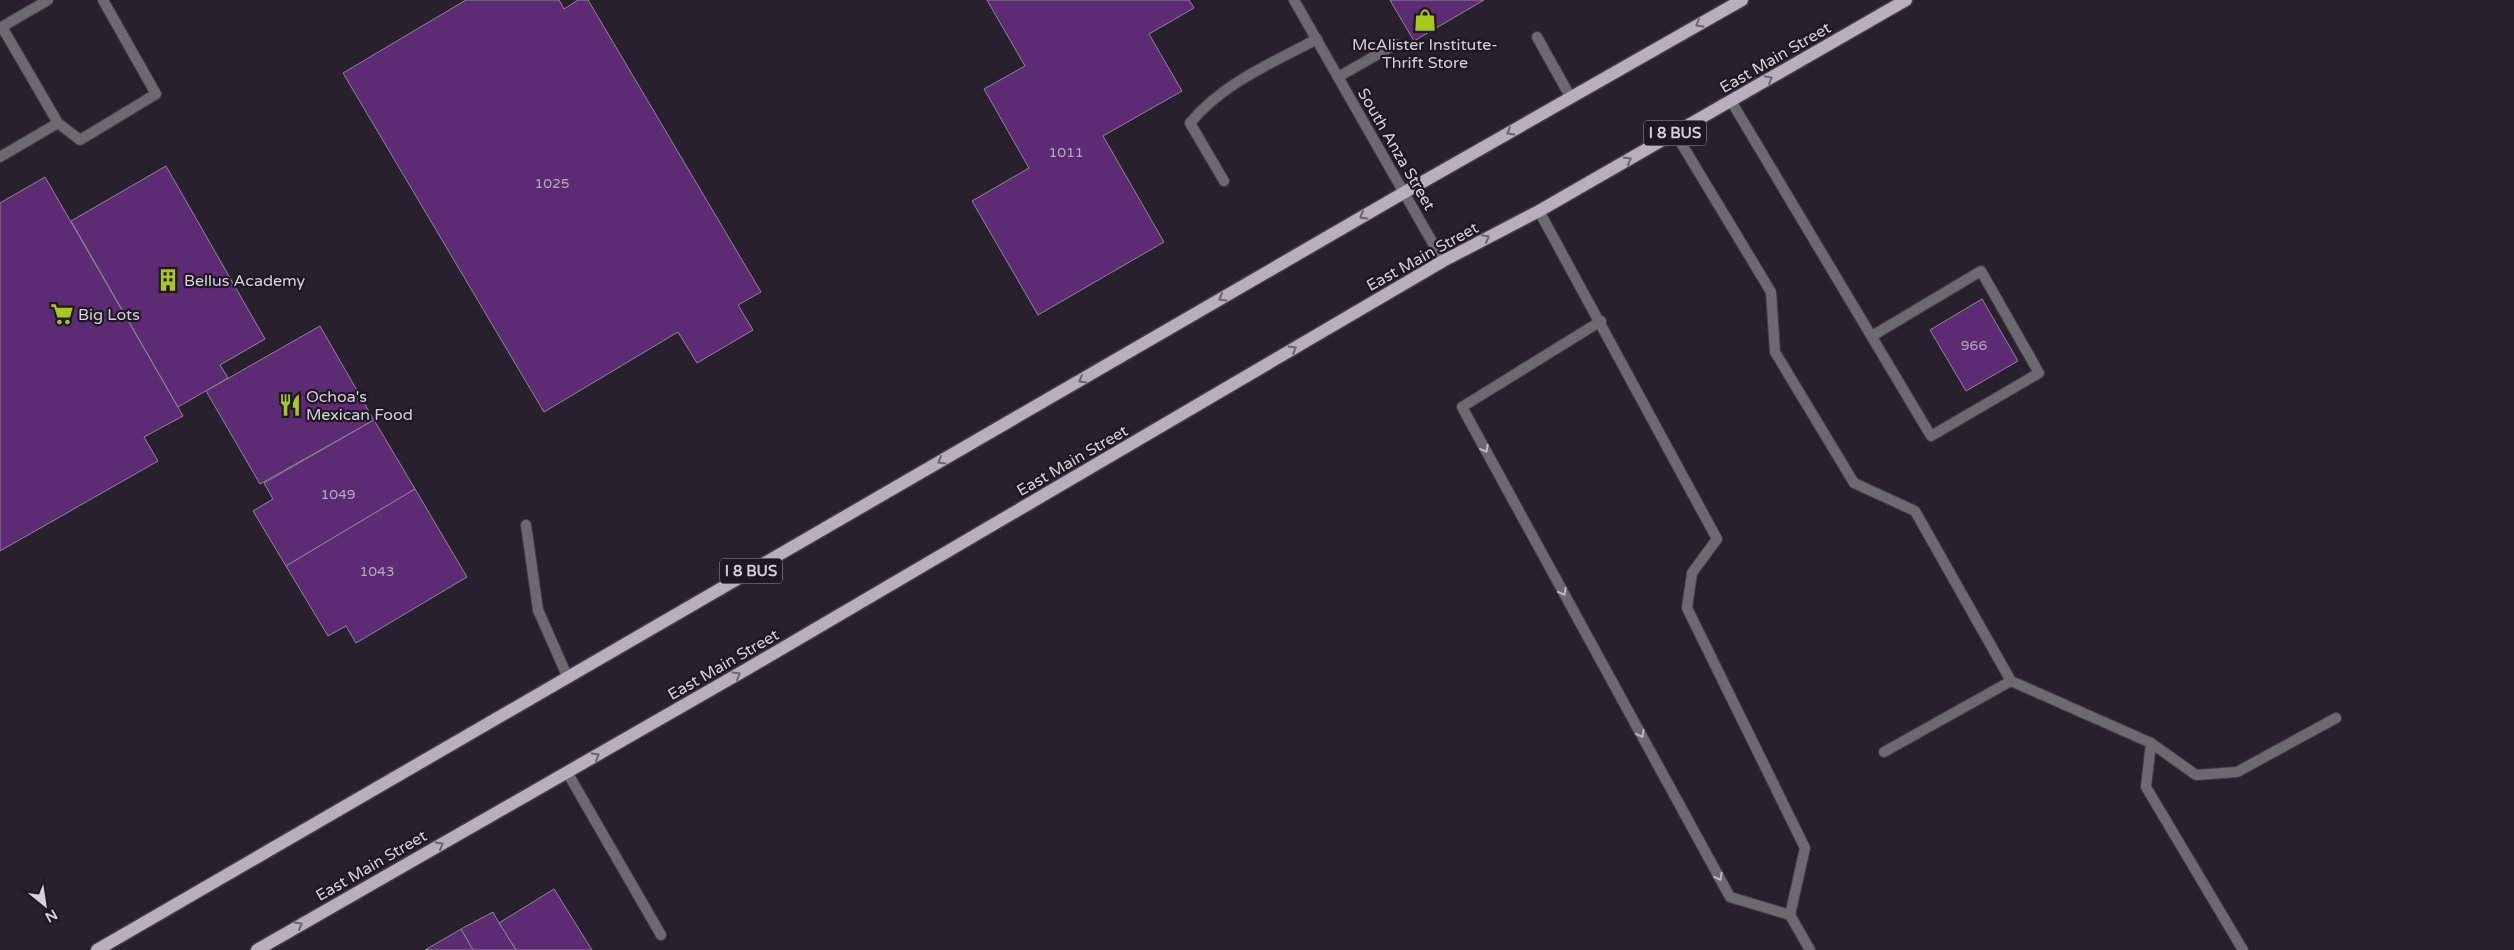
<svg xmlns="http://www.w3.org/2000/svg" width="2514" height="950" viewBox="0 0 2514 950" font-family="'Varela Round',sans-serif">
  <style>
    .building { fill: #5d2b74; stroke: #8f8595 }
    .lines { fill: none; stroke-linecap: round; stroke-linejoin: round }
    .service-casing { stroke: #443c49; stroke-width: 12 }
    .minor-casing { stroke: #443c49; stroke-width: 12 }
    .primary-casing { stroke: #443c49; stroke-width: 15 }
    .service { stroke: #6d6970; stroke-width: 10 }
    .minor { stroke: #6d6970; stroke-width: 10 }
    .primary { stroke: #b8aebd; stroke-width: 12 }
    .oneway { stroke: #6c6270 }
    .oneway2 { stroke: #bcb6bf }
    .labels { text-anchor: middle; stroke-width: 4.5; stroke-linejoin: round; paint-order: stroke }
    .number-label { font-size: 14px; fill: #b8a7c0 }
    .shield { fill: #1f1723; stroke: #9f98a2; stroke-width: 1 }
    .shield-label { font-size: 15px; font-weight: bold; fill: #d6d0d9 }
    .poi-label { font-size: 16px; fill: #d6d0d9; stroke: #1f1723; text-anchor: start }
    .street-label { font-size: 16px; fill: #d6d0d9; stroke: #1f1723 }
  </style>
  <rect width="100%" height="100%" fill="#28202d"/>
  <!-- building -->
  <g class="building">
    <polygon points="466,0 559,0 564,9 578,0 588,0 761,292 738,305 753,330 697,363 678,332 544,412 343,73"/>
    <polygon points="987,0 1189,0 1194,8 1149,34 1182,91 1103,136 1164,242 1038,315 972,201 1029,168 984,89 1025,66"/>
    <polygon points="1390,0 1484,0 1414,41"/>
    <polygon points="166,166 265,339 220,365 228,378 178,407 71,221"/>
    <polygon points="45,177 183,416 144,437 158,461 0,551 0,203"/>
    <polygon points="1982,299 2018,361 1966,391 1930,330"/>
    <polygon points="320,326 374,420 260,484 206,391"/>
    <polygon points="374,420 415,489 286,566 253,511 273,499 264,483"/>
    <polygon points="415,489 467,577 356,643 346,626 328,636 286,566"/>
    <polygon points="554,889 592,950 516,950 499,923"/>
    <polygon points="493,912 499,923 516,950 473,950 461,929"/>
    <polygon points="461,929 473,950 425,950"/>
  </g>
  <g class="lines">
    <defs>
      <g id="service">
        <polyline points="1537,37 1571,98"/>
        <polyline points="1338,77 1396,44"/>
        <polyline points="1731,101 1931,436 2039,373 1981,271 1872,336"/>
        <polyline points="58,123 80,140 156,94 103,0"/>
        <polyline points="1675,133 1771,292 1775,352 1854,483 1915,511 2011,681 2151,743 2196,775 2237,772 2336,718"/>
        <polyline points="0,157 58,123 2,27"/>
        <path d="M1224 181 1190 123C1223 83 1272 63 1317 39"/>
        <polyline points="1539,211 1717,539 1692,573 1687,608 1805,848 1790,915"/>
        <polyline points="1601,321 1462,407 1730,897 1790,915 1810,950"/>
        <polyline points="526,525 538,610 568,678"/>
        <polyline points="2151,743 2146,787 2243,950"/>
        <polyline points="1884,752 2011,681"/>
        <polyline points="567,772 661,935"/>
      </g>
      <g id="minor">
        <polyline points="1294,0 1443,261"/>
        <polyline points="0,28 48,0"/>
      </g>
      <g id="primary">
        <polyline points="97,950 1405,192 1742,0"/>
        <polyline points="257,950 747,669 1443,261 1539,211 1906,0"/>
      </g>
    </defs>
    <!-- service casing -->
    <use href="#service" class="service-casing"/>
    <!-- minor casing -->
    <use href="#minor" class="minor-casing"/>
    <!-- primary casing -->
    <use href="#primary" class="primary-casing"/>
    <!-- service -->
    <use href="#service" class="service"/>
    <!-- minor -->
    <use href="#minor" class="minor"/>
    <!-- primary -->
    <use href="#primary" class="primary"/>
  </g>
  <!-- one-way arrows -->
  <defs><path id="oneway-chevron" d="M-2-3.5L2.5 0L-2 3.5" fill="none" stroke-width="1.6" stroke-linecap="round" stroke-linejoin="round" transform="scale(1.25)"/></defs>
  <g class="oneway">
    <use href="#oneway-chevron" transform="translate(1699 24) rotate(150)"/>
    <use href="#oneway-chevron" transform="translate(1769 79) rotate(-30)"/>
    <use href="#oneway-chevron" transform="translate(1510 132) rotate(150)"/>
    <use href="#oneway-chevron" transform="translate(1628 160) rotate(-30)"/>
    <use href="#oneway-chevron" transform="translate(1363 216) rotate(150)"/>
    <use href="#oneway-chevron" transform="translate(1486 238) rotate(-28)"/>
    <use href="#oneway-chevron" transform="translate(1222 298) rotate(150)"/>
    <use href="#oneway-chevron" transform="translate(1293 349) rotate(-31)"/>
    <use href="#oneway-chevron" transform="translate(1082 380) rotate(150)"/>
    <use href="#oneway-chevron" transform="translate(941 461) rotate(150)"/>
    <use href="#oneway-chevron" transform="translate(737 675) rotate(-30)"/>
    <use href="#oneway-chevron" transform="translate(596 756) rotate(-30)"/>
    <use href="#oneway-chevron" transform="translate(440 845) rotate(-30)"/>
    <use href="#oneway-chevron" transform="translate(299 925) rotate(-30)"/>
  </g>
  <g class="oneway2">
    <use href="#oneway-chevron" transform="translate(1485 449) rotate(61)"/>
    <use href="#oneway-chevron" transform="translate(1563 592) rotate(61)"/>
    <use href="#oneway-chevron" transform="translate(1641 734) rotate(61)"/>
    <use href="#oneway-chevron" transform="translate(1719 877) rotate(61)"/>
  </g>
  <!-- icons -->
  <defs>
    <symbol id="shop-bare" viewBox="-9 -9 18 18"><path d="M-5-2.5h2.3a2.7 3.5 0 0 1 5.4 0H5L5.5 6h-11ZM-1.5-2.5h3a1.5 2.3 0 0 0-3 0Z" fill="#a7c81f" stroke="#1f1723" stroke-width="2.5" paint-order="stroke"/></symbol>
    <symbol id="building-bare" viewBox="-9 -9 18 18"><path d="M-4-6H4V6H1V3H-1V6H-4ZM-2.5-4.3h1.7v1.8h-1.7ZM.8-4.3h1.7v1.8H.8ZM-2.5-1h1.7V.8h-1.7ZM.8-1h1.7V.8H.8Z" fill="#a7c81f" stroke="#1f1723" stroke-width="2.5" paint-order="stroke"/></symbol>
    <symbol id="supermarket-bare" viewBox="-9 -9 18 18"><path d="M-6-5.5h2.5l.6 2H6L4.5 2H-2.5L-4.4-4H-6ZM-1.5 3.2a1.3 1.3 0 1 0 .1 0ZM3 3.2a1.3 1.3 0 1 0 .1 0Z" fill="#a7c81f" stroke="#1f1723" stroke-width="2.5" paint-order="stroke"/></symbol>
    <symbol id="restaurant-bare" viewBox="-9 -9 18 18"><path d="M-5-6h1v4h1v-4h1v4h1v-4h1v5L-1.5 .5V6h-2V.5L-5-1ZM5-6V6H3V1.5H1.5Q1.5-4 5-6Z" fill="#a7c81f" stroke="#1f1723" stroke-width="2.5" paint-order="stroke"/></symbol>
  </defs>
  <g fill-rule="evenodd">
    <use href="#shop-bare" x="1409" y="4" width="32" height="32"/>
    <use href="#building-bare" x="152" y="264" width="32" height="32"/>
    <use href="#supermarket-bare" x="46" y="298" width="32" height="32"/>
    <use href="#restaurant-bare" x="274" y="389" width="32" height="32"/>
  </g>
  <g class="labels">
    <!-- number labels -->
    <g class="number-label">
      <text x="1066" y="157">1011</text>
      <text x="552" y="188">1025</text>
      <text x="1974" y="350">966</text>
      <text x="338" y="499">1049</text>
      <text x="377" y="576">1043</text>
    </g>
    <!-- shield labels -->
    <g class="shield">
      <rect x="1644" y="120.5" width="62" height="25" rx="4"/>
      <rect x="720" y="558.5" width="62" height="25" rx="4"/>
    </g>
    <g class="shield-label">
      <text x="1675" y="138">I 8 BUS</text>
      <text x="751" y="576">I 8 BUS</text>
    </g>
    <!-- poi labels -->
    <g class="poi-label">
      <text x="1425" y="50" text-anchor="middle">McAlister Institute-<tspan x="1425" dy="18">Thrift Store</tspan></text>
      <text x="184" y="286">Bellus Academy</text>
      <text x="78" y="320">Big Lots</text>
      <text x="306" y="402">Ochoa's<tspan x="306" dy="18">Mexican Food</tspan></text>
    </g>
    <!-- street labels -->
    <g class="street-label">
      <text transform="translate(1775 57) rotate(-30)" y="6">East Main Street</text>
      <text transform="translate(1397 149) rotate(60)" y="6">South Anza Street</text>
      <text transform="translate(1422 256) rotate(-29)" y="6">East Main Street</text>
      <text transform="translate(1072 460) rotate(-30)" y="6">East Main Street</text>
      <text transform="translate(723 664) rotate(-30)" y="6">East Main Street</text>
      <text transform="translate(371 865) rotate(-30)" y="6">East Main Street</text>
    </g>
  </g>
  <!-- north arrow -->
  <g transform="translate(45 905) rotate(150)" stroke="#1f1723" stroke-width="4" paint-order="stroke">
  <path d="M0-4L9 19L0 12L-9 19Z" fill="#d6d0d9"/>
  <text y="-8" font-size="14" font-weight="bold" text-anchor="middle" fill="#d6d0d9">N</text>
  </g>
</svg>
